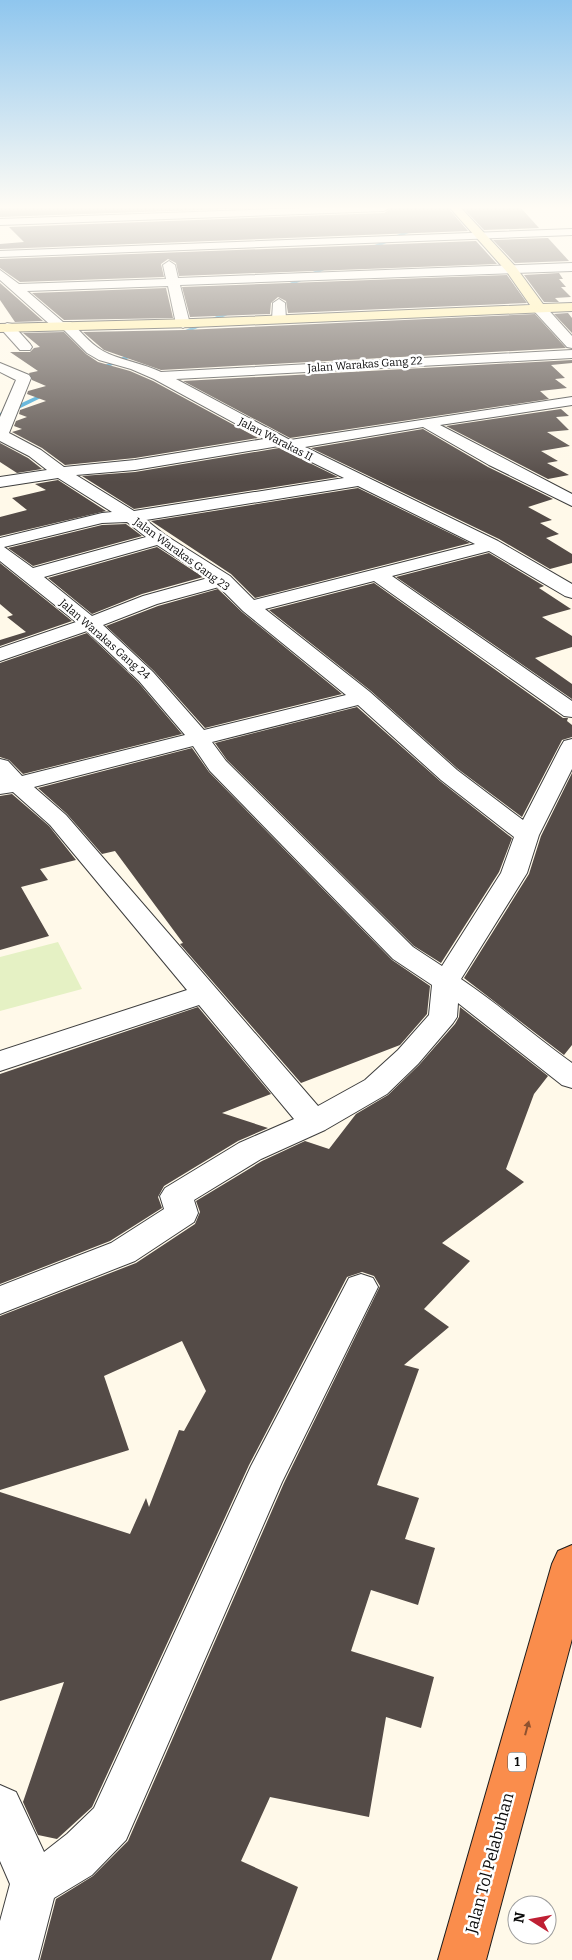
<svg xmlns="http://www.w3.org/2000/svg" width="572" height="1960" viewBox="0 0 572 1960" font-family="Bitter,serif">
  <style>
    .pitch { fill: #e5f1c4 }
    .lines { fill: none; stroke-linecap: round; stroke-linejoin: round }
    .stream { fill: #309ed2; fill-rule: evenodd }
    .building { fill: #544b47 }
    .street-casing { stroke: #3e3e3e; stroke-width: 2 }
    .secondary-casing { stroke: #2d2d2d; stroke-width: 2 }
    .highway-casing { stroke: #1c1c1c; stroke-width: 2 }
    .street { fill: #fff; fill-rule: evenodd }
    .secondary { fill: #ffeea4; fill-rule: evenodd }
    .highway { fill: #fa8d4c; fill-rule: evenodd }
    .oneway { fill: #8e522f }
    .labels { text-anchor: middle; stroke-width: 5; stroke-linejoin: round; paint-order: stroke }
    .far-street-label { font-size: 11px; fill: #0b0b0b; stroke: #fff }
    .shield { fill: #fff; stroke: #545454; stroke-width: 1 }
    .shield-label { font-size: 12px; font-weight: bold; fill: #0b0b0b }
    .near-street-label { font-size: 16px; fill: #0b0b0b; stroke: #fff }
  </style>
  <rect width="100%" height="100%" fill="#fff9e9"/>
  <!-- pitch -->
  <polygon class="pitch" points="58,942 82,989 0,1011 0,957"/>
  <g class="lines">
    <!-- stream -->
    <g class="stream">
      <polygon points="417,226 422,227 364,253 359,252"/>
      <polygon points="332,263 337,264 282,290 277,289"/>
      <polygon points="237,307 239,310 177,337 172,336"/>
      <polygon points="141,349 143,352 94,373 89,372"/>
      <polygon points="50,390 55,391 0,418 0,413"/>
    </g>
  </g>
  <!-- building -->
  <g class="building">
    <polygon points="0,208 258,208 0,217"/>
    <polygon points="391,208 448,208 468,231 0,249 0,244 24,242 9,227 384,213"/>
    <polygon points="463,208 521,208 539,228 484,230"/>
    <polygon points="548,238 569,261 515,263 493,240"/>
    <polygon points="476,241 497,264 179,276 176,263 168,259 161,264 164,277 20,282 0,268 0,259"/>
    <polygon points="559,273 563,279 559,279 566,287 561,287 571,297 555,298 559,302 544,302 524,275"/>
    <polygon points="507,275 527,303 288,313 286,301 278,297 271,303 270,314 190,317 182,287"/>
    <polygon points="0,283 43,321 15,322 0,300"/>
    <polygon points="166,288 173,318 64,320 32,293"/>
    <polygon points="568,313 572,318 572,333 554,314"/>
    <polygon points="535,314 566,348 161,370 104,350 83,332 184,330"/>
    <polygon points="64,332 86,354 98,362 130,371 153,381 258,438 135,458 65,465 42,448 12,432 22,429 14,426 16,421 27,417 19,414 20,410 46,401 27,394 28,391 46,386 32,380 29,373 38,371 10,352 30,352 34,348 40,347 23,333"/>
    <polygon points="572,360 572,363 551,365 565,378 555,379 567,388 540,391 549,399 290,438 183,381"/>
    <polygon points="561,409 569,416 556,417 569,430 547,432 570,446 541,451 558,461 547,463 569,475 548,479 446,426"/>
    <polygon points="423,429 488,467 553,499 528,507 552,520 540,523 559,534 546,538 572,554 572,563 550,569 499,539 311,448"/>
    <polygon points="0,443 28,458 42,469 17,473 0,462"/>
    <polygon points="279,448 338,477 134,509 82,476 135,472"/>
    <polygon points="58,480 106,511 0,536 0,517 27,510 12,498 46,490 35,484"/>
    <polygon points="358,488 470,543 255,598 231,574 151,521"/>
    <polygon points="126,524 142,536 33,566 8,548 102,525"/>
    <polygon points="157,547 203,577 142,594 92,614 48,578"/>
    <polygon points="489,553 544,586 539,588 571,609 542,617 572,636 572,647 535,658 572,684 572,699 396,577"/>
    <polygon points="0,563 72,621 0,646 0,640 26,632 7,617 13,615 0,604"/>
    <polygon points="374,583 563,718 568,718 567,721 572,725 572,737 562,740 522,817 458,769 371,691 269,610"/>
    <polygon points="218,589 242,612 342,694 205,728 154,671 106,626 158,606"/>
    <polygon points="87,633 138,682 182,734 23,774 9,760 0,757 0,663"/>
    <polygon points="357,707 440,781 512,838 499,872 441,963 414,946 227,760 215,743"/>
    <polygon points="192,748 209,772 392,960 430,986 427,1014 400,1045 301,1083 180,944 183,943 115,851 102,854 67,814 38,788"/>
    <polygon points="572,773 572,1045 564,1055 464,978 529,874 541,836"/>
    <polygon points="12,794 49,826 76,860 40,869 48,880 21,887 49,936 0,950 0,796"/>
    <polygon points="198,1007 271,1094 222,1113 268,1128 238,1141 164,1186 158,1197 162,1208 110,1241 0,1284 0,1074"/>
    <polygon points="460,1007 548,1076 534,1094 506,1169 524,1182 442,1243 470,1261 424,1309 449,1327 404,1365 419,1369 377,1485 419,1498 405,1539 435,1548 418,1605 371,1590 351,1651 434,1677 421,1728 386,1717 369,1817 270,1797 241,1861 298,1887 271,1960 40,1960 56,1899 93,1876 128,1841 284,1483 380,1286 374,1276 362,1272 347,1277 249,1465 92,1807 57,1839 38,1835 23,1802 64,1682 0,1701 0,1492 130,1534 146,1498 149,1507 179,1430 184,1431 206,1391 182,1341 104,1376 129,1450 0,1490 0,1316 136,1263 195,1224 200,1212 196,1201 262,1161 305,1141 329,1149 356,1114 388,1095 419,1065 455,1024 459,1017"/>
  </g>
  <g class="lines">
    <defs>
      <g id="street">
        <polygon points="303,208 389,208 384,211 0,225 0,219"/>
        <polygon points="572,229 572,235 0,257 0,251"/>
        <path d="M169 261 175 265 178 278 572 263V271L180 285 190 324 183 328 176 324 168 286 27 291 63 322H71C82 333 94 348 109 354 126 361 144 364 161 372L572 350V358L176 379 290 440 572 397V405L440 425 572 494V506L489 465 423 427 305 447 498 541 572 584V598L565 596 489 551 392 576 572 701V717L564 716 374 581 265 609 370 692 457 770 523 820 561 746 564 741 572 739V769L539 835 527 873 461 979C500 1005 534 1036 572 1063V1088L562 1085 458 1003 457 1017 453 1023 418 1064 387 1094 325 1130 261 1159 194 1200 198 1213 194 1222 135 1261 0 1314V1286L111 1243 164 1209 160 1196 165 1188 239 1143 294 1119 199 1005 0 1071V1051L187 990 50 825 13 792 0 794V759L8 761 22 776 185 735 139 681 87 631 0 661V648L76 622 0 561V538L102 513 112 512 58 478 0 487V477L47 470 29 456 0 441V417L16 380 0 372V363L29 375 31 378 9 433 41 450 64 467 135 460 264 439 154 379 131 369 99 360 87 353 62 328H54L0 280V270L19 284 166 279 163 265ZM279 446 344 478 134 511 76 475 135 470ZM358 486 475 544 254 600 230 576 165 535 146 520ZM127 522 146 537 33 568 4 547 102 523ZM157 545 208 578 143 596 92 616 44 577ZM219 587 243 611 346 695 204 730 153 672 103 625 157 604ZM358 705 441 780 514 837 501 873 442 966 413 947 226 761 212 742ZM193 746 210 771 393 959 432 985 429 1015 398 1050 365 1080 318 1106 66 815 34 787Z"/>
        <polygon points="279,299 285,303 286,319 279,323 272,319 273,303"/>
        <polygon points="539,304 544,305 572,336 572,348 567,347 534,311 533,308 534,305"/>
        <polygon points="7,323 12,324 30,344 32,347 30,350 20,350 2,330 0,327"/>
        <polygon points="361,1274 373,1278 378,1287 282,1482 126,1840 92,1875 54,1898 38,1960 0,1960 0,1921 10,1884 0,1861 0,1785 16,1792 44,1852 67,1834 94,1808 251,1466 349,1278"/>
      </g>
      <polygon id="secondary" points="450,208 461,208 515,266 543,304 572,303 572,311 193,327 0,332 0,324 193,319 530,305 507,272"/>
      <polygon id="highway" points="572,1545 572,1639 486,1960 438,1960 552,1564 558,1551"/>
    </defs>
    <!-- street casing -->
    <use href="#street" class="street-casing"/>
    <!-- secondary casing -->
    <use href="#secondary" class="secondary-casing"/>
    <!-- highway casing -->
    <use href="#highway" class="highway-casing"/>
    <!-- street -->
    <use href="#street" class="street"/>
    <!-- secondary -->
    <use href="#secondary" class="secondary"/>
    <!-- highway -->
    <use href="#highway" class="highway"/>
  </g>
  <!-- one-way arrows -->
  <defs><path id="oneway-solid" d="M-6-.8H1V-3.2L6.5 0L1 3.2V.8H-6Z" transform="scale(1.25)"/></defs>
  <use class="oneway" href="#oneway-solid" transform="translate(527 1728) rotate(-75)"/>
  <!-- sky -->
  <linearGradient id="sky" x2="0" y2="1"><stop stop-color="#8fc6ee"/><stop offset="0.43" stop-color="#fffcf5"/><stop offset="1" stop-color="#fffcf5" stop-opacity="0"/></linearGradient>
  <rect width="572" height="482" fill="url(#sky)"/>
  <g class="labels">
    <!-- far-street labels -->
    <g class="far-street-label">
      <text transform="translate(365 364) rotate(-4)" y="4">Jalan Warakas Gang 22</text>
      <text transform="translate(276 439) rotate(27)" y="4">Jalan Warakas II</text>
      <text transform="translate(182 554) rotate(36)" y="4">Jalan Warakas Gang 23</text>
      <text transform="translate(105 639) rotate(41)" y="4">Jalan Warakas Gang 24</text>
    </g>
    <!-- shield labels -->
    <rect class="shield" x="508" y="1752.5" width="18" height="19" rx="4"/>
    <g class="shield-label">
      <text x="517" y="1766">1</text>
    </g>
    <!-- near-street labels -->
    <g class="near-street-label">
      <text transform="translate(489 1863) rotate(-75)" y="6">Jalan Tol Pelabuhan</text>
    </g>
  </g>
  <!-- north arrow -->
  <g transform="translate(532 1920) rotate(281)"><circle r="24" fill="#ffffff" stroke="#9d9d9d"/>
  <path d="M0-4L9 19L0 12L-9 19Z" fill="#bf1f33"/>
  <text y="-8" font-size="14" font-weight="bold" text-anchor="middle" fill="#0b0b0b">N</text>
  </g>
</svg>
